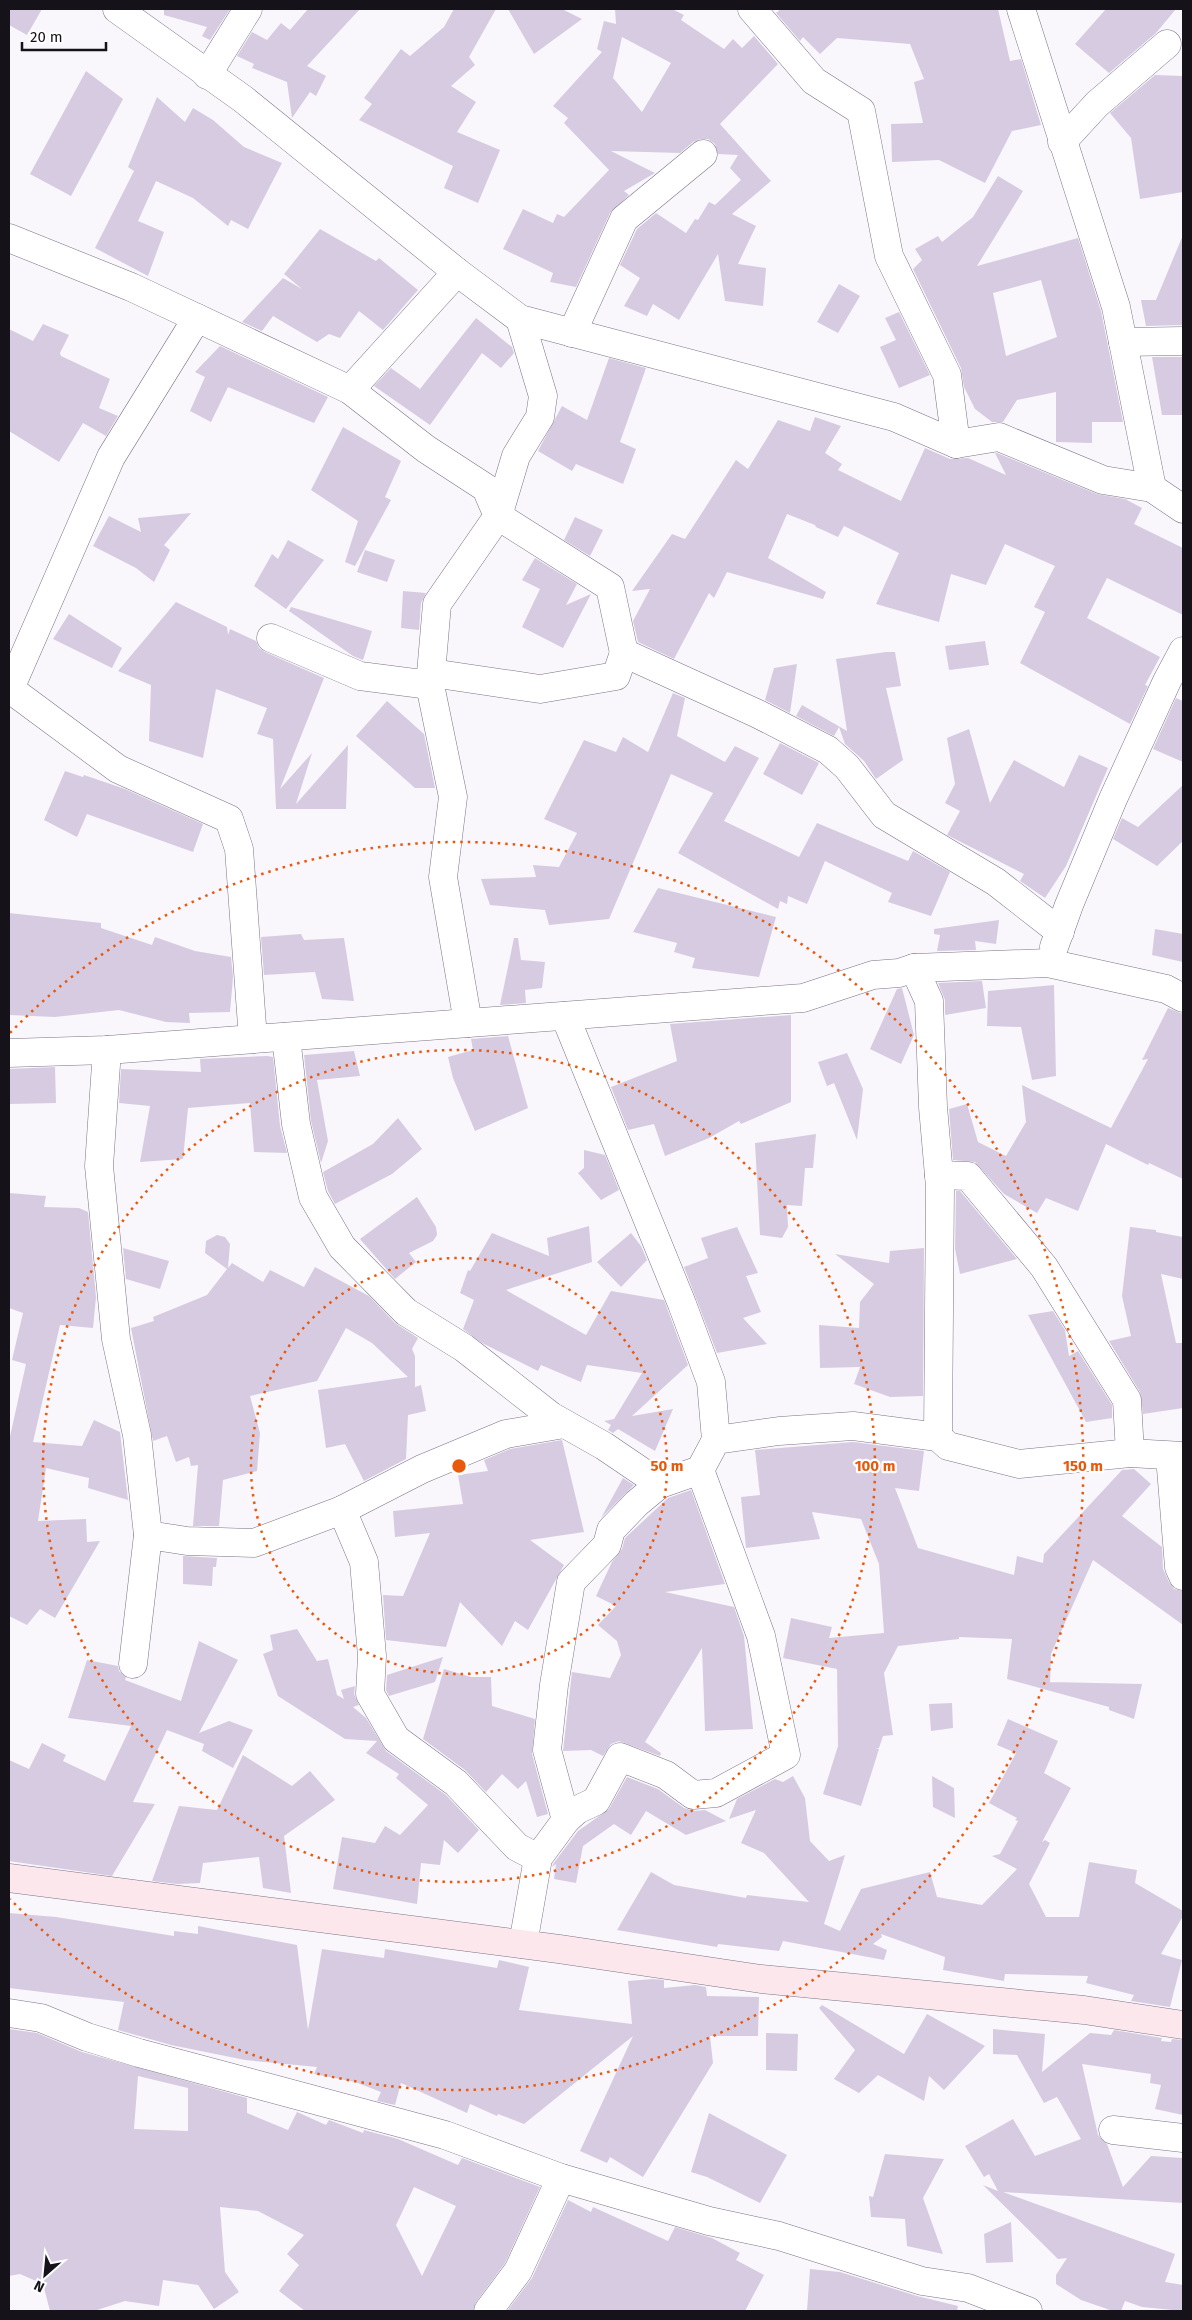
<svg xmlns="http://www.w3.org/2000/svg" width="1192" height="2320" viewBox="0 0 1192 2320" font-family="'Fira Sans',sans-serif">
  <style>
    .building { fill: #d7cbe2; fill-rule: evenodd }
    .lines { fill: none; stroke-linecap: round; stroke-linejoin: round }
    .street-casing { stroke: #7e7288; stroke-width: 29 }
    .secondary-casing { stroke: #7e7288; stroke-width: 29 }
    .street { stroke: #fff; stroke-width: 28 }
    .secondary { stroke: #fce8ec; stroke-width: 28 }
    .ring { fill: none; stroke: #e8590c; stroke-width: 2.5; stroke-dasharray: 2.5 5 }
    .centre { fill: #e8590c; stroke: #fff; stroke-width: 2.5 }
    .ring-label { font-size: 15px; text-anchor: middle; font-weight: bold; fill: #e8590c; stroke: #fff; stroke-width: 4.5; stroke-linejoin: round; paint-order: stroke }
  </style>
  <rect width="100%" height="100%" fill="#f9f7fb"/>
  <!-- building -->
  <g class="building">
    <polygon points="9,9 42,9 27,35 9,25"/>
    <polygon points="164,9 230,9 210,40 202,36 207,27 164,15"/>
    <polygon points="308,9 360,9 307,66 326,76 316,96 310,92 292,118 287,82 252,68 254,64 237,56 252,32 267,40 281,23 290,30"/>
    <polygon points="454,9 496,9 469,57 475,65 451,86 476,102 457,132 500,150 478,203 444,188 453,166 359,120 372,104 364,98 401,49 410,56 444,27"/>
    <polygon points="508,9 562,9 582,19 534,54"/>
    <path d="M615 9H672L684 15 681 20 724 49 733 39 742 48 754 36 778 64 720 124 771 181 732 214 756 226 738 264 766 268 763 306 725 301 718 254 679 320 653 304 647 316 624 306 640 278 620 265 637 229 656 213 686 233 695 219 698 220 709 202 715 205 741 180 730 168 738 155 718 154 715 144 708 139H700L693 142 680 153 611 151 655 173 624 191 629 195 610 213 576 287 550 282 553 273 503 249 523 209 553 223 557 214 564 217 609 170 564 123 568 118 553 106 602 52 597 49 604 21 616 24ZM622 37 671 63 642 112 613 78Z"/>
    <polygon points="781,9 998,9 1010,61 1021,59 1041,125 1012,131 985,183 939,160 892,162 891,124 923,123 914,82 924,79 910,44 837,38 820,54 803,37 800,41 776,13"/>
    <polygon points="1106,9 1176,9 1156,33 1109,73 1075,44"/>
    <polygon points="86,71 123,99 71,196 30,174"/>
    <polygon points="1155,75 1183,76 1183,192 1140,199 1131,138 1110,113"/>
    <polygon points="157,97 185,122 193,108 213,120 244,147 282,163 248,229 231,220 228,226 193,198 156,181 138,221 164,232 148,276 95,248 134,171 128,167"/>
    <path d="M998 176 1023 191 977 266 1078 238 1101 311 1123 422H1092V443L1056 442V392L1017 400 1003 422H992L975 409 964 387 961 368 913 269 922 260 915 249 938 236 942 242 973 217ZM1041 280 1057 337 1006 356 993 293Z"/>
    <polygon points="320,229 376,261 379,258 418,290 383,330 359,311 340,338 329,334 317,342 273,316 262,331 242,322 283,278 302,289 284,274"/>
    <polygon points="1183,235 1183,325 1146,326 1141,300 1156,300"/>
    <polygon points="839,284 860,296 838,333 817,322"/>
    <polygon points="899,312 930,375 899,388 880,347 896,340 885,318"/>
    <polygon points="476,318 512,347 514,353 501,368 482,353 430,425 374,386 391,368 420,389"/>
    <polygon points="43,324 69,335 60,353 61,356 110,379 99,408 118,416 106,436 83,423 59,462 9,431 9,329 33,341"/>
    <polygon points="220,346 328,397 314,423 228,387 211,422 190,411 205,377 195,372"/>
    <polygon points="1152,357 1183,357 1183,415 1162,415"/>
    <polygon points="609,358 646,368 620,442 636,449 623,484 576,464 572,471 538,451 562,406 587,420"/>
    <polygon points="815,417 841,426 825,453 842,464 838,470 901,501 925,448 950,459 968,458 1006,475 995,453 997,453 1097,494 1125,499 1142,508 1134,524 1183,548 1183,615 1107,578 1087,618 1160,657 1145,685 1148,686 1130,724 1020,663 1045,612 1034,607 1055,566 1005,544 986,585 951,574 939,622 876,604 899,553 844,526 838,537 816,527 815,525 787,514 768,558 826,592 823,599 727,572 714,598 709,593 674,659 638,642 633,621 650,589 632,591 672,534 685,539 736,460 748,469 778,420 810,431"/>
    <polygon points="343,427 401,461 385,497 391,500 355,566 345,562 358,521 311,490"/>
    <polygon points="191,513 164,545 170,550 154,582 136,568 93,546 109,516 141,532 138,518"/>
    <polygon points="575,517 603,530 590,556 564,540"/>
    <polygon points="288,540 324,560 286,609 254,586 272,554 278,559"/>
    <polygon points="365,550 395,560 387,582 357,572"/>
    <polygon points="535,558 577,584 566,605 591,594 563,648 522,627 540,589 522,580"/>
    <polygon points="403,591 426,593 421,603 419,630 401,628"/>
    <polygon points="176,602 227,627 228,635 230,629 256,641 259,648 265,652 324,678 280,789 312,753 296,804 348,745 346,809 276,809 273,739 257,734 267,708 216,689 203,758 149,741 151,685 118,671"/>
    <polygon points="291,607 372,631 363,660 353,656 289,611"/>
    <polygon points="69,614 122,648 112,668 53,639"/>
    <polygon points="985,641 989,665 949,670 945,646"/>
    <polygon points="886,652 895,652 901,686 886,688 903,760 876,779 864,761 845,744 839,727 834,736 796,716 802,705 847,731 836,659"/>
    <polygon points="797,664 790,713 765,700 774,668"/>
    <polygon points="673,693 685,698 677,736 725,762 735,746 759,758 724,821 799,857 817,823 908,861 913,851 950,872 931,916 888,902 892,893 825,861 807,904 788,896 787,904 780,901 778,909 678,853 713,793 671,774 609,919 549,925 545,910 490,905 481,879 536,877 533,865 559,867 577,833 544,819 584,740 616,752 623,737 648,752"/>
    <polygon points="1176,698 1183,701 1183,762 1153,749"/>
    <polygon points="387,701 424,734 435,788 415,788 356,736"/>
    <polygon points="969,729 990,803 1014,760 1064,787 1079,755 1108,768 1066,866 1045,898 1020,881 1024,874 947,835 960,811 945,803 955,784 947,738"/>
    <polygon points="780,743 819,763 802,795 763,774"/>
    <polygon points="65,771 83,777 84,775 125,789 203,824 193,852 87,814 77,837 44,820"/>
    <polygon points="1183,785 1183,841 1157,866 1113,839 1122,818 1138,827"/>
    <polygon points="658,888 776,917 759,977 692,968 695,958 674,952 677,943 633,932"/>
    <polygon points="9,913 101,923 101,928 152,945 155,937 195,951 231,957 233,977 230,1012 189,1013 190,1023 166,1022 119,1010 55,1017 9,1015"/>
    <polygon points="999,920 996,944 975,941 976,950 937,951 940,935 934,934 934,929"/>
    <polygon points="1155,929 1183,934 1183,962 1152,955"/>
    <polygon points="301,934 304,940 344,938 354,1001 322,999 315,972 264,975 261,937"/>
    <polygon points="514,938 518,938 521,960 545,962 542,988 525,990 526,1003 500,1005"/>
    <polygon points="982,981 986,1008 945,1015 945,1000 938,983"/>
    <polygon points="1054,985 1056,1076 1032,1080 1021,1027 987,1026 988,991"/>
    <polygon points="902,988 914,1035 901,1064 870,1049 897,989"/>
    <polygon points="1168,1008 1183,1014 1183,1179 1149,1163 1148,1165 1106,1144 1078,1211 1046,1198 1037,1213 1004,1194 975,1162 953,1160 949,1109 967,1104 978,1142 1006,1156 1026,1122 1022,1085 1111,1128 1148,1059 1142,1060"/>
    <polygon points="791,1015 791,1102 741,1124 739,1121 709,1138 665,1156 654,1124 628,1130 611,1087 677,1061 670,1024"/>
    <polygon points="508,1036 528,1108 475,1131 453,1078 448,1057 473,1050 471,1039"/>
    <polygon points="354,1051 360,1076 317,1080 328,1141 321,1163 311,1121 304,1055"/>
    <polygon points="847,1053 863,1089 857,1140 834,1083 827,1086 818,1062"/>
    <polygon points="267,1056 273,1057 280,1126 287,1153 254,1152 250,1103 188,1108 183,1159 140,1162 150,1106 119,1103 121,1069 201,1072 200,1059"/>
    <polygon points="55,1067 56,1103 9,1104 9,1069"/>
    <polygon points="398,1118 422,1149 392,1174 335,1204 328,1191 323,1172 373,1144"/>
    <polygon points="816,1134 813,1168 805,1168 802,1206 787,1205 788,1227 782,1238 760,1235 755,1143"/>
    <polygon points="584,1150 605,1155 619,1190 601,1200 578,1173 584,1168"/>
    <polygon points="956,1191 960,1191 1017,1259 960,1274 955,1249"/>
    <polygon points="9,1193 46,1196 44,1207 79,1208 88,1212 96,1297 93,1328 60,1325 33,1442 82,1446 94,1420 120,1432 128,1500 88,1488 89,1478 46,1468 38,1521 86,1519 87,1542 100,1541 55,1618 40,1609 27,1625 9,1616 9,1441 26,1364 12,1360 23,1313 9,1308"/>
    <polygon points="417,1197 436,1227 437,1235 433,1241 409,1253 416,1262 395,1279 360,1239"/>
    <polygon points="589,1226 592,1262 506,1290 586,1335 611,1291 664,1300 688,1365 632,1416 673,1409 655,1451 618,1429 613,1433 608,1430 611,1425 604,1421 614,1419 642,1373 587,1365 581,1382 541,1365 538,1371 482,1343 463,1329 474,1300 460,1293 468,1270 470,1271 492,1233 549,1256 547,1238"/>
    <polygon points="737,1227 758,1273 746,1276 761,1312 743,1318 767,1344 717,1353 684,1267 708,1258 701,1238"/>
    <polygon points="1130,1227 1156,1230 1156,1232 1183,1237 1183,1279 1161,1274 1176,1343 1183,1343 1183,1408 1143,1414 1140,1392 1109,1341 1131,1336 1122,1296"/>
    <polygon points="631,1233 641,1246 647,1260 621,1287 597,1262"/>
    <polygon points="217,1235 225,1237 230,1244 228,1268 232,1263 263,1282 270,1270 304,1287 315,1267 369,1296 395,1323 418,1338 412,1349 415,1356 415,1387 421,1385 426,1411 408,1415 406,1459 364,1481 345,1444 326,1448 318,1390 408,1377 372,1343 346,1328 317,1381 250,1396 260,1433 257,1471 223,1480 219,1526 193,1526 198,1465 191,1466 189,1457 176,1462 167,1436 153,1441 131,1328 154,1321 153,1317 207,1295 227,1269 205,1253 206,1241"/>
    <polygon points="123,1248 169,1261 160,1289 126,1279"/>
    <polygon points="924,1248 923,1396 890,1397 854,1384 860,1367 820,1368 819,1325 859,1328 860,1302 874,1284 835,1254 889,1263 890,1251"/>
    <polygon points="1053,1311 1065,1330 1069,1356 1078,1351 1112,1405 1112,1418 1086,1422 1028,1315"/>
    <polygon points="562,1440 584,1532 530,1540 564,1565 528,1630 515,1621 502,1646 460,1602 446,1647 386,1640 383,1595 403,1596 430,1533 395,1537 393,1511 463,1504 458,1475 488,1471 484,1460 510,1449"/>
    <polygon points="853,1442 924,1451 919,1491 895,1488 918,1548 1014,1575 1017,1556 1043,1563 1044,1554 1122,1470 1134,1469 1151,1484 1122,1516 1162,1547 1163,1569 1169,1582 1174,1589 1183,1591 1183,1625 1093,1560 1051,1654 1050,1684 1050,1682 1142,1684 1134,1719 1109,1710 1109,1707 1007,1679 1012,1639 959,1637 959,1639 898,1646 884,1673 893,1735 883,1736 879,1748 876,1748 879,1749 861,1806 823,1794 838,1746 837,1669 783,1658 791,1618 832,1627 829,1638 884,1633 879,1564 861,1519 812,1512 820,1539 746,1548 741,1497 760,1495 755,1450"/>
    <polygon points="623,1478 634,1485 601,1518"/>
    <polygon points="691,1490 725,1584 665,1592 734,1607 744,1636 753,1729 705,1731 702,1648 645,1742 661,1753 660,1756 619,1741 611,1744 603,1756 591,1750 563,1751 572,1672 610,1678 621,1655 617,1641 598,1625 616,1606 596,1596 612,1562 622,1549 625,1538 668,1498"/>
    <polygon points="183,1556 217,1558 216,1567 213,1567 212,1586 183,1584"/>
    <polygon points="297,1629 317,1661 328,1659 337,1695 344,1699 341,1690 355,1686 354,1694 359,1705 353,1707 366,1718 386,1751 446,1795 479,1830 458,1853 444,1840 440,1865 421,1863 417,1904 333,1889 342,1837 375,1843 385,1826 400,1835 428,1805 396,1778 399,1774 366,1753 377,1741 345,1739 278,1696 263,1654 273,1650 270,1635"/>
    <polygon points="199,1641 238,1660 199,1733 229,1721 253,1730 233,1768 202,1751 204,1744 167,1730 133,1802 155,1804 112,1876 9,1861 9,1760 29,1769 42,1743 66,1755 63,1761 105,1781 131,1726 68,1718 87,1660 118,1666 119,1671 126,1677 125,1680 181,1701"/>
    <polygon points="443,1657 435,1682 389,1696 386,1690 387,1675"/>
    <polygon points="444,1669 471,1677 491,1677 492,1706 535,1719 532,1754 548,1814 537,1817 526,1781 518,1789 502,1774 486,1792 465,1770 423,1739"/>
    <polygon points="952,1703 953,1728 931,1731 929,1704"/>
    <polygon points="1008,1719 1058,1741 1044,1773 1071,1788 1042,1842 1045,1840 1050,1843 1029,1884 1046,1917 1079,1917 1089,1862 1137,1870 1135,1883 1183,1911 1183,1916 1161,1954 1182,1960 1170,2007 1131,2001 1134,1995 1086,1983 1088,1976 1005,1974 1004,1981 943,1970 945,1957 881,1934 882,1937 873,1944 887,1950 884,1960 783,1941 779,1951 718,1944 717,1947 617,1930 651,1872 674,1885 746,1898 747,1895 809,1902 764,1853 741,1843 756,1810 729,1819 737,1799 775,1779 783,1782 793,1776 805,1798 810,1841 829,1861 845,1855 824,1924 840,1931 861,1889 930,1872 937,1897 982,1905 1017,1869 992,1856 1000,1854 1018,1821 1015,1820 1017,1818 989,1803 1016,1753 997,1745"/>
    <polygon points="243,1755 292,1786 310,1771 335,1800 284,1836 291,1893 263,1888 259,1857 203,1863 200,1883 177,1884 152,1881 179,1806 217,1810"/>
    <polygon points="932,1776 954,1788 955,1818 933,1807"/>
    <polygon points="627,1777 658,1789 684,1808 694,1811 705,1810 726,1821 686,1835 646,1811 631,1835 614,1824 583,1846 576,1883 554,1879 556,1864 552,1867 553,1864 578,1831 609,1809"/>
    <polygon points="9,1913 56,1917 174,1936 174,1931 198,1934 198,1926 297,1945 308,2030 322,1949 384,1958 385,1949 497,1968 499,1960 529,1967 519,2010 632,2024 628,1981 653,1979 664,1980 664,1988 695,1985 706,1987 707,1996 759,1997 758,2036 710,2036 713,2063 643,2177 610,2157 607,2163 580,2151 633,2036 524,2124 498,2114 497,2116 470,2104 467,2113 401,2083 395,2105 377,2101 381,2092 355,2082 314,2074 317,2067 245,2060 171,2045 118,2030 124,2002 9,1988"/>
    <polygon points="822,2005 904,2054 927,2014 985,2046 944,2090 929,2076 924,2101 878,2075 859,2093 834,2079 855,2050 819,2008"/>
    <path d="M9 2029 37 2033 82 2052 247 2098V2113L288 2130 297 2112 326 2125 329 2120 363 2133 364 2130 398 2139 458 2165 462 2158 540 2187 505 2263 476 2302 473 2311H305L279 2291 299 2265 287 2254 304 2235 258 2211 220 2207 225 2272 239 2292 214 2309 198 2285 163 2280 159 2306 125 2301 94 2311H50L43 2284 20 2274 9 2276ZM138 2076 188 2088V2131L134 2129ZM414 2187 456 2206 422 2276 396 2225Z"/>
    <polygon points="993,2029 1045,2034 1042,2072 1090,2033 1111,2035 1114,2030 1162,2038 1161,2041 1171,2042 1172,2039 1183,2040 1183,2115 1155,2109 1161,2085 1150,2083 1151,2074 1082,2064 1098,2135 1107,2144 1123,2187 1151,2156 1183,2158 1183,2203 1003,2192 1175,2254 1165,2282 1183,2285 1183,2311 1142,2307 1125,2301 1121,2311 1113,2311 1081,2300 1056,2284 1056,2275 1067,2258 1058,2259 983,2185 998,2191 989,2174 984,2177 965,2146 1013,2119 1035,2156 1081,2139 1057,2097 1044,2103 1017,2055 993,2054"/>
    <polygon points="766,2033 798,2034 797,2071 766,2070"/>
    <polygon points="709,2113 787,2155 760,2203 707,2177 691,2172"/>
    <polygon points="885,2154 944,2159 923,2198 943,2254 907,2246 905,2219 871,2217 869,2196 873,2197"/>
    <polygon points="568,2200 591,2212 593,2207 668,2241 675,2227 712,2238 740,2253 736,2260 764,2275 745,2311 507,2311 532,2278"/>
    <polygon points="1011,2222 1013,2262 986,2263 984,2234"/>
    <polygon points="810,2269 840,2272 917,2296 958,2306 957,2311 807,2311"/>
  </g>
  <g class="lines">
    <defs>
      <g id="street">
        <polyline points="117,9 243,99 457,272 520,319 894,417 956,444 999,437 1103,480 1152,488 1183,509"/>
        <polyline points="752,9 814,81 861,111 889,256 947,375 956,444"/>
        <polyline points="1021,9 1116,307 1152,488"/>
        <polyline points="207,75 248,9"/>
        <polyline points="1062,142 1097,104 1167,44"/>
        <polyline points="9,238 131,287 350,390 426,449 486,488 498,516 610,587 624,653 758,714 828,750 847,767 884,815 996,882 1060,932"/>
        <polyline points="572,333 624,219 703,154"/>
        <polyline points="1123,342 1183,341"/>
        <polyline points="350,390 457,272"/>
        <polyline points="271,638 360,676 430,685"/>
        <polyline points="432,673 540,689 616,676 624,653"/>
        <polyline points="10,689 118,769 229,819 239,849 253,1039"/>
        <polyline points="9,691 111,457 197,318"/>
        <polyline points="1054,947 1069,905 1113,799 1167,681 1183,651"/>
        <polyline points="914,968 929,1001 933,1107 940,1187 938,1437"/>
        <polyline points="565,1016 682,1304 711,1382 716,1440"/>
        <polyline points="468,1023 443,877 453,797 430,685 437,604 498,516 516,456 540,417 543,396 520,319"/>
        <polyline points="286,1037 296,1124 313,1197 342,1247 406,1312 464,1348 551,1416 604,1446 660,1484"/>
        <polyline points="107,1050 99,1166 116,1339 137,1435 148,1535 133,1664"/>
        <polyline points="9,1053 107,1050 803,998 873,975 899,973 914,968 1048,963 1166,989 1183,998"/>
        <polyline points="939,1175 968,1176 1044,1267 1127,1400 1130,1453"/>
        <polyline points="1170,1456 1179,1567 1183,1576"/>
        <polyline points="342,1510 364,1562 372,1656 370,1694 396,1739 456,1783 517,1847 538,1858"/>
        <polyline points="148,1535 187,1541 254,1543 342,1510 422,1469 506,1434 564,1424"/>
        <polyline points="566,1820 577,1810 596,1801 620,1757 666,1775 693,1795 716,1793 786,1755 761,1636 700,1470"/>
        <polyline points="523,1944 538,1858 566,1820 547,1750 554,1685 571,1582 607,1545 611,1530 637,1503 660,1484 700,1470 716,1440 779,1431 853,1426 938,1437 948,1446 1019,1464 1130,1453 1183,1456"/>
        <polyline points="9,2013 41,2018 87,2037 139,2053 445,2135 561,2178 709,2221 779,2236 922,2281 968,2288 1028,2311"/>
        <polyline points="1113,2130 1183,2138"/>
        <polyline points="488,2311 518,2271 561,2178"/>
      </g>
      <polyline id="secondary" points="9,1878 559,1949 761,1979 1084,2010 1183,2025"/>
    </defs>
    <!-- street casing -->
    <use href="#street" class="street-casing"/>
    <!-- secondary casing -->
    <use href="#secondary" class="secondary-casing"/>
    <!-- street -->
    <use href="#street" class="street"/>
    <!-- secondary -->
    <use href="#secondary" class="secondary"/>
  </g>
  <!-- distance rings -->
  <g class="ring">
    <circle cx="459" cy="1466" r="208"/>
    <circle cx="459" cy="1466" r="416"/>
    <path d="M10 1033A624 624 0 1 1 10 1899"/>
  </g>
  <circle cx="459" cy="1466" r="8" class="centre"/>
  <g class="ring-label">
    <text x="667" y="1471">50 m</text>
    <text x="875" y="1471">100 m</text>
    <text x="1083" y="1471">150 m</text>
  </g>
  <!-- border -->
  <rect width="1192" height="2320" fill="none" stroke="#16121a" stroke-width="20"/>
  <!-- north arrow -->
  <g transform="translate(45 2275) rotate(207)" stroke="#ffffff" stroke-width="4" paint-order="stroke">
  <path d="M0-4L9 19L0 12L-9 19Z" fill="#16121a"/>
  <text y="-8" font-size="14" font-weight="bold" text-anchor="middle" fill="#16121a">N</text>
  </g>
  <!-- scale -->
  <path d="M22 42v8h84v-8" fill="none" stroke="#16121a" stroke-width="2.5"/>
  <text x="30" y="42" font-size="15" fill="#16121a" stroke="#ffffff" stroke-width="4" paint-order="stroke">20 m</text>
</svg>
